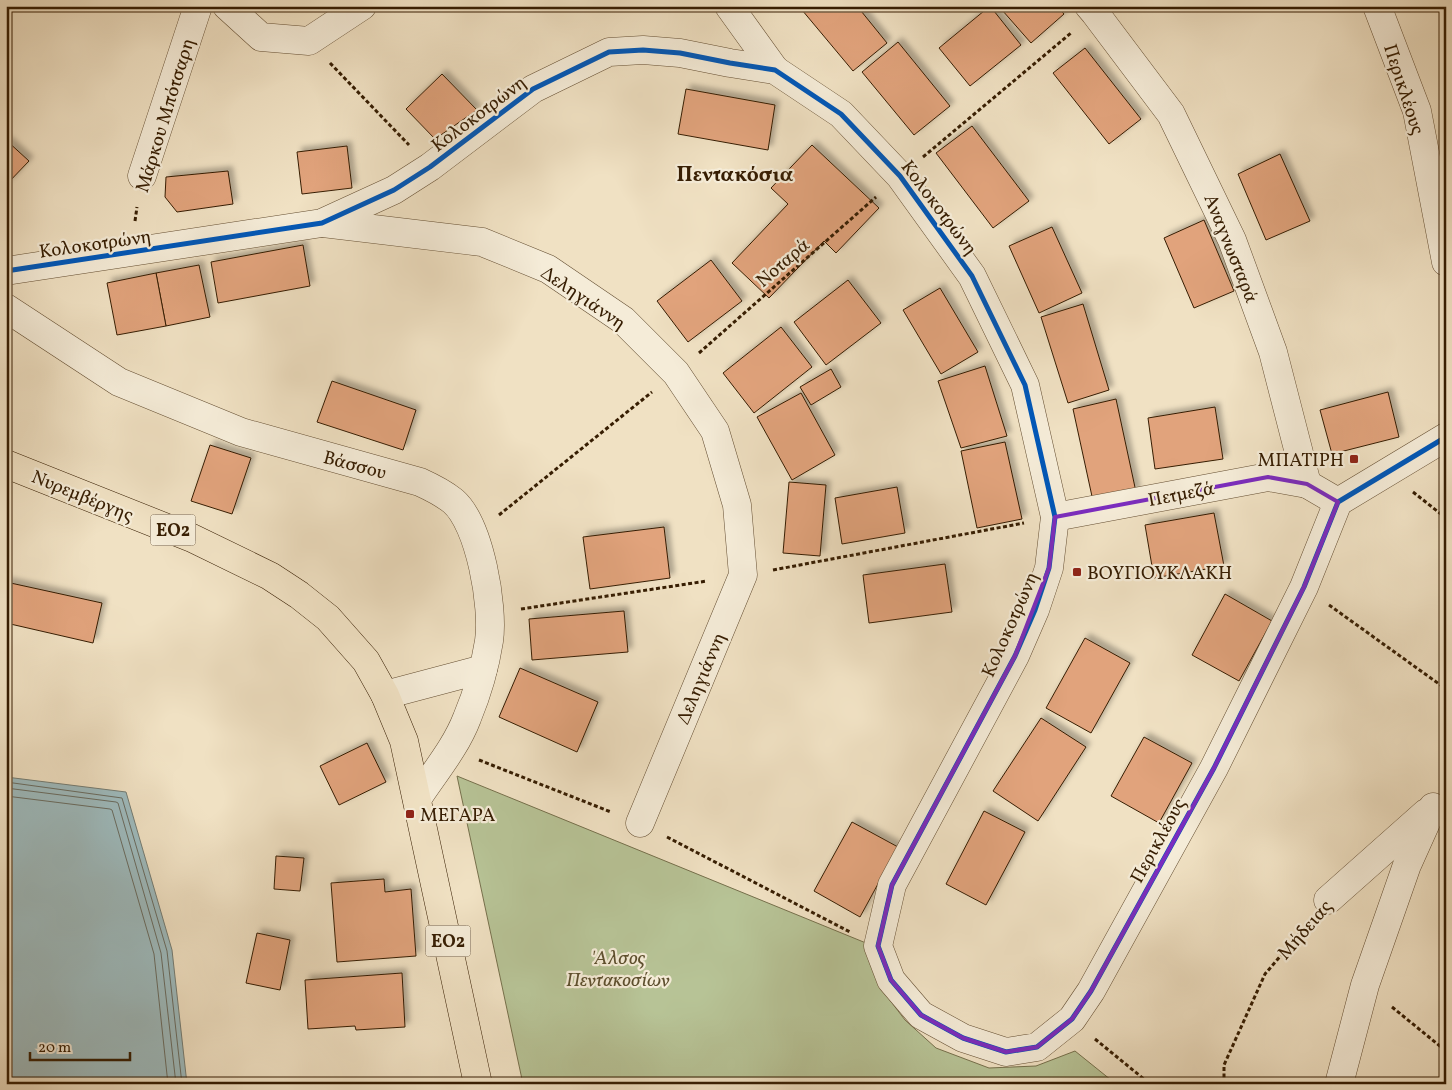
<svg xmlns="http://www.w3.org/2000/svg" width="1452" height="1090" viewBox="0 0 1452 1090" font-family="Vollkorn,serif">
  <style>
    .green { fill: #b7c396; stroke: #76704c }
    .water { fill: #9ebbbe; stroke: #747c73 }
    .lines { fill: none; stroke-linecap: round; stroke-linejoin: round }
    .shore { stroke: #6a6c60; stroke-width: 1 }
    .building { fill: #e1a37c; stroke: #361d02; filter: url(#shadow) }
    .minor-casing { stroke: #644e32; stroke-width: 29 }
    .major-casing { stroke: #361d02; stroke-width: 29 }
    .path { stroke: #361d02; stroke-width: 3; stroke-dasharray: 4 2.5; stroke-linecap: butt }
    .minor { stroke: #f5ecd8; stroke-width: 28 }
    .major { stroke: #f0e1c3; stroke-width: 28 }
    .cycleway-casing { stroke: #f5ecd8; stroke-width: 8 }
    .cycleway { stroke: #0057b8; stroke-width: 5 }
    .marked { fill: none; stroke: #7b2cbf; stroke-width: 4; stroke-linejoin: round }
    .poi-dot { fill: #8f2418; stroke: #f5ecd8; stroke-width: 2 }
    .labels { text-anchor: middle; stroke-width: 4.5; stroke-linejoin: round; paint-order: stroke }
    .shield { fill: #f5ecd8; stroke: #6f5b42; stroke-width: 1 }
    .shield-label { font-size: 18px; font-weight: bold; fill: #361d02 }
    .street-label { font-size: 19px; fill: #361d02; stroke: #f5ecd8 }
    .poi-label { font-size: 19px; fill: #361d02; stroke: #f5ecd8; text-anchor: start }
    .park-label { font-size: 19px; font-style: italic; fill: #5d4f2e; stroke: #f5ecd8 }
    .quarter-label { font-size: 21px; font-weight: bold; fill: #361d02; stroke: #f5ecd8 }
  </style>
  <defs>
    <filter id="shadow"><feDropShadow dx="4.5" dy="-4.5" stdDeviation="2.5" flood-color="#0004"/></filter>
  </defs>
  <rect width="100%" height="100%" fill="#f0e1c3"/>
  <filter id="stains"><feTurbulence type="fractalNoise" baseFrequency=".004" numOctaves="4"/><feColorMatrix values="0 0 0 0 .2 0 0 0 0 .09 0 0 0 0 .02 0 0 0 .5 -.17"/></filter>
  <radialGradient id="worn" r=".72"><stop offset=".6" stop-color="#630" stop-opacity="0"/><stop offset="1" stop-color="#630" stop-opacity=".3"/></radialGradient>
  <!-- green -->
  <polygon class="green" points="457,776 866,943 883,991 905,1020 936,1048 989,1068 1036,1066 1075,1051 1116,1084 523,1084"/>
  <!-- water -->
  <polygon class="water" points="6,777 126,792 172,950 187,1084 6,1084"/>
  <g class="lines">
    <!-- shore -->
    <g class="shore">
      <polyline points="6,782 122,798 167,951 182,1084"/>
      <polyline points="6,788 116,802 118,803 161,953 176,1084"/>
      <polyline points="6,796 110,809 112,810 154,954 168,1084"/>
    </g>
  </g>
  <!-- building -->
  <g class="building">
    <polygon points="806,6 857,6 887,43 853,71 802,10"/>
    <polygon points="990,6 1021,45 970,86 939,48"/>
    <polygon points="1006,6 1057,6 1064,14 1031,43 1002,10"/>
    <polygon points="898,42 950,106 914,135 862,72"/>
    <polygon points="1085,48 1141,119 1109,144 1053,73"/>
    <polygon points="442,74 477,110 435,139 406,109"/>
    <polygon points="686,89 775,105 768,150 678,134"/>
    <polygon points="972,126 1029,201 993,228 936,153"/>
    <polygon points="6,140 29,161 6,185"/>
    <polygon points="812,145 879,208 836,253 824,241 769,298 732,263 788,204 771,188"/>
    <polygon points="347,146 352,188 302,194 297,152"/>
    <polygon points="1280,154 1310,221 1266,240 1238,174"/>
    <polygon points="228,171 233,204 177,212 165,197 166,177"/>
    <polygon points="1204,220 1234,291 1194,308 1164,238"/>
    <polygon points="1052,227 1082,293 1039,313 1009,246"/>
    <polygon points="303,245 310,286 218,303 211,262"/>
    <polygon points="711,260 742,301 688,342 657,301"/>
    <polygon points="199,265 210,317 166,326 156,273"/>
    <polygon points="156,273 166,326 117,335 107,283"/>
    <polygon points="848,280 881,323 826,365 794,322"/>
    <polygon points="940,288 978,352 941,374 903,310"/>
    <polygon points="1083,304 1109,390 1068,403 1041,317"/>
    <polygon points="781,327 812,367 754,413 723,373"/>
    <polygon points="985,366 1007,436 961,448 938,381"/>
    <polygon points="831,369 841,387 811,405 800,387"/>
    <polygon points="332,381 416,410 403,450 317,422"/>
    <polygon points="1388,392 1399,437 1332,454 1320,410"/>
    <polygon points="801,393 835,455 792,480 757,417"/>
    <polygon points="1116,399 1136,492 1093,501 1073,409"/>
    <polygon points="1215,407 1223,459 1155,469 1148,418"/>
    <polygon points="1005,442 1022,519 977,528 961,451"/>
    <polygon points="210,445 251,458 232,514 191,501"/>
    <polygon points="789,482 826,485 820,556 783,553"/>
    <polygon points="897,487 905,533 842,544 835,498"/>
    <polygon points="1214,513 1224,566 1154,578 1145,525"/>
    <polygon points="664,527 670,578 590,589 583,537"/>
    <polygon points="945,564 952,612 869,623 863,575"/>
    <polygon points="6,582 102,603 93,643 6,623"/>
    <polygon points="1225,594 1272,621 1239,681 1192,655"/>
    <polygon points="624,611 628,652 532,660 529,619"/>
    <polygon points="1085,638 1130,663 1091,733 1046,708"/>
    <polygon points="520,668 598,702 577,752 499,717"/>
    <polygon points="1041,718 1086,747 1038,821 993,791"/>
    <polygon points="1144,737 1192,763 1159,823 1111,796"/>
    <polygon points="367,743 386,782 339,805 320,766"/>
    <polygon points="984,811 1025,832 986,905 946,884"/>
    <polygon points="852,822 898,847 860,917 814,891"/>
    <polygon points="276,856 304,858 300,891 274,889"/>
    <polygon points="384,879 385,892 411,889 416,956 337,962 331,883"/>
    <polygon points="257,933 290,940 280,990 246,983"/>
    <polygon points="402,973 405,1027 356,1030 355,1026 308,1029 305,980"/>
  </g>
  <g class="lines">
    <defs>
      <g id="minor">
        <polyline points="227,6 261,37 309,41 362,6"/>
        <polyline points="729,6 775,70"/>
        <polyline points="1089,6 1095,13 1171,114 1232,240 1273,352 1307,484 1338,502"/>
        <polyline points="1377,6 1417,111 1446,262"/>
        <polyline points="142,176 198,6"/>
        <polyline points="323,223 482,242 548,269 623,320 676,373 715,431 737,505 743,575 640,823"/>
        <polyline points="6,271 322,223 394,190 430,167 533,89 609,52 643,50 680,53 730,63 775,70 841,114 900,176 972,276 1025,385 1055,517 1049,568 1035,610 1015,656 892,885 878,946 891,980 921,1015 963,1038 1006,1052 1037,1047 1072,1019 1091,991 1214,768 1304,587 1338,502 1446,437"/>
        <path d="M6 308 119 382 241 432 420 482C431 487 443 493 453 501 480 524 494 607 489 641 485 667 477 694 467 718 456 747 434 773 417 799"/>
        <polyline points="1055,517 1268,477 1307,484"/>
        <polyline points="385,695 483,669"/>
        <polyline points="1328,900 1426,813"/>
        <polyline points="1339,1084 1365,985 1407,865 1433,807"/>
      </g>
      <polyline id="major" points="6,464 192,538 270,576 299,595 328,618 366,661 385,695 404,741 478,1084"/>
    </defs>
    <!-- minor casing -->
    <use href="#minor" class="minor-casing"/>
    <!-- major casing -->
    <use href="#major" class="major-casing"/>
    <!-- path -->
    <g class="path">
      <polyline points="330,63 409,145"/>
      <polyline points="923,157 1071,33"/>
      <polyline points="135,221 137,207"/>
      <polyline points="699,353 876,197"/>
      <polyline points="1413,492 1446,518"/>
      <polyline points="499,515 652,392"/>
      <polyline points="773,570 1024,523"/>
      <polyline points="1329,605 1446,689"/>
      <polyline points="521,609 707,581"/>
      <polyline points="479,760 611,812"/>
      <polyline points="667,837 850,932"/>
      <polyline points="1392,1007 1446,1051"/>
      <polyline points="1095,1039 1150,1084"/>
      <polyline points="1224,1084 1224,1065 1265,974 1308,924"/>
    </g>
    <!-- minor -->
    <use href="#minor" class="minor"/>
    <!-- major -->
    <use href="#major" class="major"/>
    <defs>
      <polyline id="cycleway" points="6,271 322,223 394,190 430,167 533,89 609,52 643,50 680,53 730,63 775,70 841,114 900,176 972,276 1025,385 1055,517 1049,568 1035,610 1015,656 892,885 878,946 891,980 921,1015 963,1038 1006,1052 1037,1047 1072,1019 1091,991 1214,768 1304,587 1338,502 1446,437"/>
    </defs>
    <!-- cycleway casing -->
    <use href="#cycleway" class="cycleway-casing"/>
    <!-- cycleway -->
    <use href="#cycleway" class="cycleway"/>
  </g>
  <!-- marked area -->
  <path class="marked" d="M1268 477 1307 484 1338 502 1304 587 1214 768 1091 991 1072 1019 1037 1047 1006 1052 963 1038 921 1015 891 980 878 946 892 885 1015 656 1049 568 1055 517Z"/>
  <!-- markers -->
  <g class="poi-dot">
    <rect x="1349" y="454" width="10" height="10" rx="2.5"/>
    <rect x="1072" y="567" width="10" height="10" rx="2.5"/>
    <rect x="405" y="809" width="10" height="10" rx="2.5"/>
  </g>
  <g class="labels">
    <!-- shield labels -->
    <g class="shield">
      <rect x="150.5" y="514.5" width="45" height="31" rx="4"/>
      <rect x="425.5" y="925.5" width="45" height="31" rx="4"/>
    </g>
    <g class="shield-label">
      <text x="173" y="536">ΕΟ2</text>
      <text x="448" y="947">ΕΟ2</text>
    </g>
    <!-- street labels -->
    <g class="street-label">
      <text transform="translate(1405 89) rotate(72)" y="7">Περικλέους</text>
      <text transform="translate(478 113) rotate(-37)" y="7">Κολοκοτρώνη</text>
      <text transform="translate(164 115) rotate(-73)" y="7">Μάρκου Μπότσαρη</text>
      <text transform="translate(940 207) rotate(53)" y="7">Κολοκοτρώνη</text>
      <text transform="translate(95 243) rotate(-8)" y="7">Κολοκοτρώνη</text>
      <text transform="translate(1232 248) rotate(68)" y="7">Αναγνωσταρά</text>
      <text transform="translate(782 262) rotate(-41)" y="7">Νοταρά</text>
      <text transform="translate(584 297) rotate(34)" y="7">Δεληγιάννη</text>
      <text transform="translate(355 464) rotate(15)" y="7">Βάσσου</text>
      <text transform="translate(1181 493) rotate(-11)" y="7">Πετμεζά</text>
      <text transform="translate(83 495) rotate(22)" y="7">Νυρεμβέργης</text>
      <text transform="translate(1009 624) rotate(-66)" y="7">Κολοκοτρώνη</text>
      <text transform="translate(700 678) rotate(-67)" y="7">Δεληγιάννη</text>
      <text transform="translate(1157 840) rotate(-61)" y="7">Περικλέους</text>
      <text transform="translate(1304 929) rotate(-49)" y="7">Μήδειας</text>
    </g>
    <!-- poi labels -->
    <g class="poi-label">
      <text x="1344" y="466" text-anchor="end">ΜΠΑΤΙΡΗ</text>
      <text x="1087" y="579">ΒΟΥΓΙΟΥΚΛΑΚΗ</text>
      <text x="420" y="821">ΜΕΓΑΡΑ</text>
    </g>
    <!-- park labels -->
    <g class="park-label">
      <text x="618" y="964">'Αλσος<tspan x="618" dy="22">Πεντακοσίων</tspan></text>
    </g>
    <!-- quarter labels -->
    <g class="quarter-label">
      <text x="735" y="181">Πεντακόσια</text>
    </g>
  </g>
  <!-- margin -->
  <rect width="1452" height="1090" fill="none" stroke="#f0e1c3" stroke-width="25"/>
  <rect x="8" y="8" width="1437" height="1075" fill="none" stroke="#361d02" stroke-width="2.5"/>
  <rect x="12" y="12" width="1427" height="1065" fill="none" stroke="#361d02"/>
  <!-- scale -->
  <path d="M30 1052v8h100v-8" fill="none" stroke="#361d02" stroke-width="2.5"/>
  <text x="38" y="1052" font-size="15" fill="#361d02" stroke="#f5ecd8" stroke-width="4" paint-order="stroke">20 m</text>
  <rect width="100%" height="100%" filter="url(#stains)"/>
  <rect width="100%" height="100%" fill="url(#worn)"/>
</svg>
